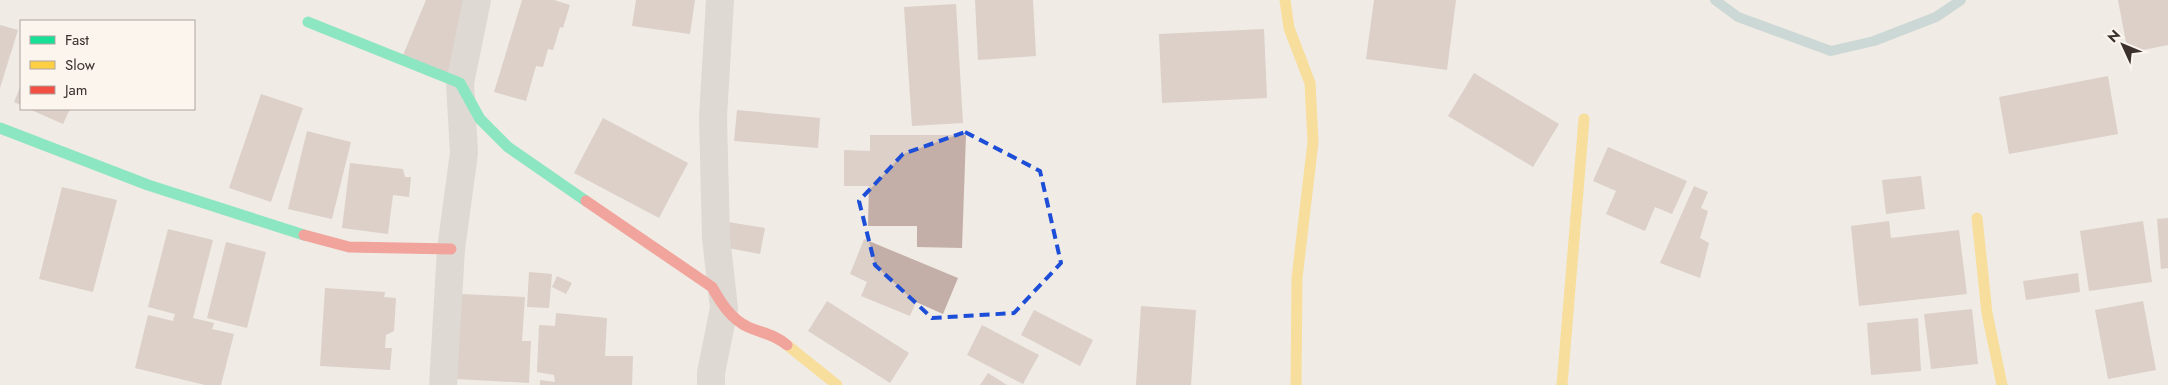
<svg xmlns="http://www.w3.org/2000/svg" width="2168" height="385" viewBox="0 0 2168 385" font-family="Jost,sans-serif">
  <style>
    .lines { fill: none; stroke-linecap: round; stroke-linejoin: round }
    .stream { stroke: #a1c2c1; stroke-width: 10 }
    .building { fill: #c3afa7 }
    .street { stroke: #c9c3be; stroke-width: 28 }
    .fast { stroke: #16e098; stroke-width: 11 }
    .slow { stroke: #ffcf43; stroke-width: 11 }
    .jam { stroke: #f24e42; stroke-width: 11 }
    .marked { fill: none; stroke: #1d4ed8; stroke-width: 4; stroke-dasharray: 10 6; stroke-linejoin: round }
  </style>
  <rect width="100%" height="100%" fill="#f0ebe5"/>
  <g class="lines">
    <!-- stream -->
    <polyline class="stream" points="1715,0 1738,17 1831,51 1874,41 1936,17 1961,0"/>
  </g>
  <!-- building -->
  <g class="building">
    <polygon points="426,0 485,0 454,76 403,55"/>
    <polygon points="522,0 554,0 570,5 563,28 560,27 553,50 548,49 543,67 536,66 526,101 494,92"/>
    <polygon points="636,0 695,0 690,34 632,26"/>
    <polygon points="975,0 1033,0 1036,56 978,60"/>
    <polygon points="1374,0 1456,0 1447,70 1366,59"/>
    <polygon points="2118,0 2168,0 2168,45 2128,53"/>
    <polygon points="956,4 963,123 912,126 904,7"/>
    <polygon points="0,25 18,30 0,88"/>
    <polygon points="1264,29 1267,98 1162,103 1159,34"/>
    <polygon points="1474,73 1559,124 1533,167 1448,116"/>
    <polygon points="2108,76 2118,134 2009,154 1999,97"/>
    <polygon points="21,85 21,105 14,102"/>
    <polygon points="261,94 303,108 271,202 229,188"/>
    <polygon points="29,109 70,109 63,124"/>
    <polygon points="737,110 820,118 818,148 734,141"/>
    <polygon points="603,118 688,163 659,218 574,173"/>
    <polygon points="307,131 351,142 332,219 288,209"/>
    <polygon points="870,135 966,135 962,248 917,247 917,226 868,226 869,186 844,186 844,150 870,151"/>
    <polygon points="1608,147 1687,181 1672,214 1655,207 1645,231 1606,214 1616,191 1593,181"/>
    <polygon points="350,163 403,169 405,177 411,177 409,197 393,195 388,234 342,228"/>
    <polygon points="1921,176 1925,209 1886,214 1882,180"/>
    <polygon points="1694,186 1708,192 1701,208 1708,211 1700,238 1709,243 1700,278 1660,263"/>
    <polygon points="62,187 117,200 93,292 39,279"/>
    <polygon points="2168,218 2168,268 2161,269 2157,219"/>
    <polygon points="1889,221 1891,238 1959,230 1967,294 1859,306 1851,226"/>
    <polygon points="2143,221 2152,282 2089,291 2080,231"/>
    <polygon points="728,222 765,228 760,254 723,247"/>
    <polygon points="168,229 213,240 193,318 214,323 212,329 234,334 221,385 205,385 135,368 148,315 173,321 175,314 148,307"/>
    <polygon points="864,239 958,278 943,314 916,302 910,316 861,296 867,282 850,274"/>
    <polygon points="226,242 266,252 247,328 207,318"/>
    <polygon points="529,272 552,274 549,308 527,307"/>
    <polygon points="2078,273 2080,292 2026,300 2023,281"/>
    <polygon points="557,276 572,283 566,294 552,287"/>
    <polygon points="325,288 385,292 384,297 396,298 394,331 386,335 385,348 392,348 390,370 320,366"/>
    <polygon points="461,294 525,297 522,341 531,341 529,383 456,379"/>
    <polygon points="827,301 909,353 890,383 808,331"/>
    <polygon points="2143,301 2156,370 2108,379 2095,310"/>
    <polygon points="1141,306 1196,310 1191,385 1136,385"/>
    <polygon points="1972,309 1978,364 1931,369 1924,314"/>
    <polygon points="1034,310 1093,340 1080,366 1021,335"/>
    <polygon points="556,313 607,318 605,356 633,356 632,385 540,385 540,380 555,382 554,375 537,372 539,325 555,326"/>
    <polygon points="1918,318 1921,371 1871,375 1867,323"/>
    <polygon points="982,325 1039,355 1023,384 967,355"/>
    <polygon points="988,373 1007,385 980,385"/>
  </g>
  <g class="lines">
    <!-- street -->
    <g class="street">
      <polyline points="443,385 451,249 464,153 460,83 477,0"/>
      <polyline points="711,385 711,373 724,308 716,238 713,117 720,0"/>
    </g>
    <!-- fast -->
    <g class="fast">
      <polyline points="308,22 460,83 480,119 508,147 586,201"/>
      <polyline points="0,128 148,185 304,235"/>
    </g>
    <!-- slow -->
    <g class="slow">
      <polyline points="1285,0 1289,28 1310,83 1313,142 1297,278 1296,385"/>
      <polyline points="1977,218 1987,313 2002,385"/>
      <polyline points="787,345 837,385"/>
      <polyline points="1562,385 1584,119"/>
    </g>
    <!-- jam -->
    <g class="jam">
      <path d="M586 201 712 287C721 303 731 319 748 327 762 333 776 335 787 345"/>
      <polyline points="304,235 349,247 451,249"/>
    </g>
  </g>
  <!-- marked area -->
  <path d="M0 0H2168V385H0ZM965 132 1040 171 1061 263 1014 313 932 318 875 265 859 201 903 154Z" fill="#f0ebe5" fill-opacity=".55" fill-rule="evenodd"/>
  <path class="marked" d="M965 132 1040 171 1061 263 1014 313 932 318 875 265 859 201 903 154Z"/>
  <!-- legend -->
  <rect x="20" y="20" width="175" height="90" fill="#fbf5ee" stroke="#aea6a0"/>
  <rect x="30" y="36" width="25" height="8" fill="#16e098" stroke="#aea6a0"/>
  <text x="65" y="45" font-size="15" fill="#3b302b">Fast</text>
  <rect x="30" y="61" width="25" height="8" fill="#ffcf43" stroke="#aea6a0"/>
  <text x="65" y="70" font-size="15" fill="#3b302b">Slow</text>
  <rect x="30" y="86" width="25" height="8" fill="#f24e42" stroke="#aea6a0"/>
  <text x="65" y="95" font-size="15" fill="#3b302b">Jam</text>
  <!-- north arrow -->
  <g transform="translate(2123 45) rotate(314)" stroke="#fbf5ee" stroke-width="4" paint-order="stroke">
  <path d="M0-4L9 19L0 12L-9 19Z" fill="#3b302b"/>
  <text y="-8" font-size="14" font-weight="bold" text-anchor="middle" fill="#3b302b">N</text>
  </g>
</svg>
